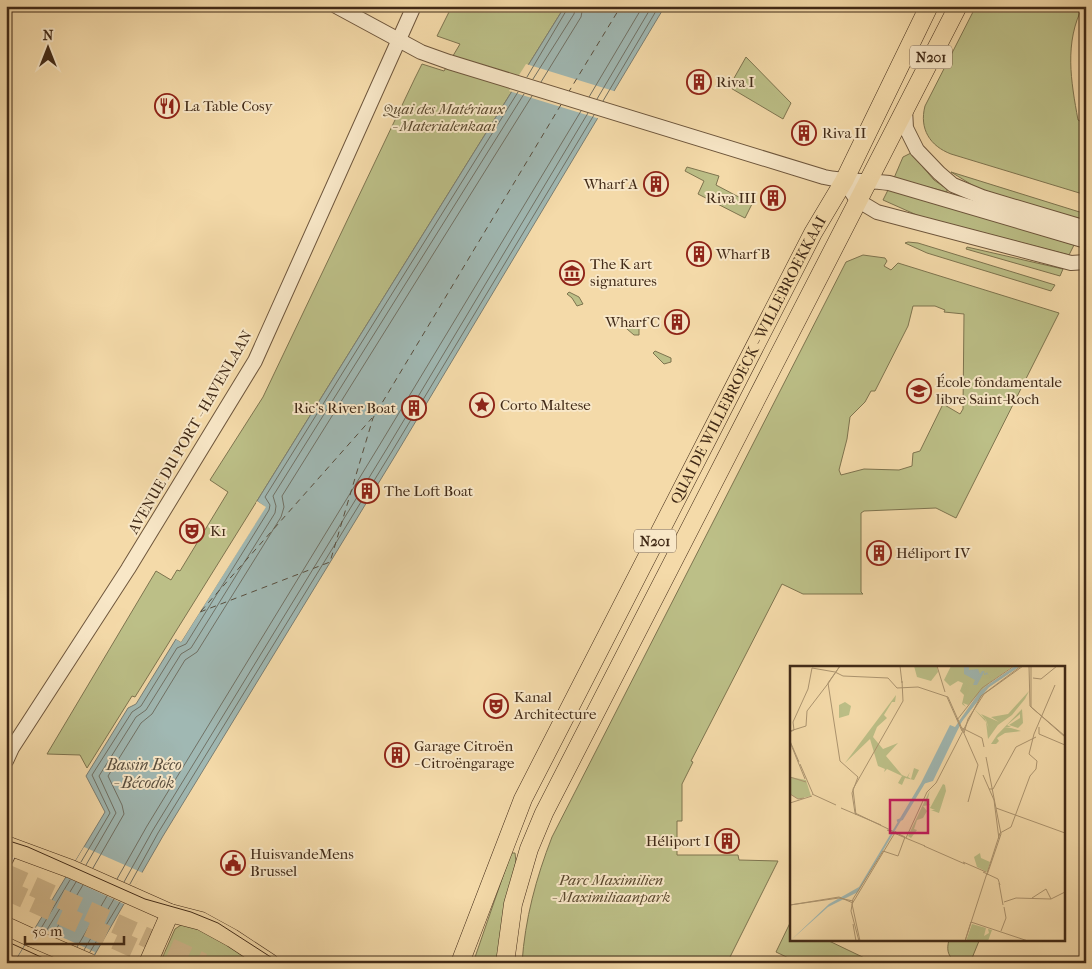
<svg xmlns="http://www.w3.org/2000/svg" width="1092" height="969" viewBox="0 0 1092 969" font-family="'IM FELL French Canon',serif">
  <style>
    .green { fill: #bcbf87; stroke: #7e744f; fill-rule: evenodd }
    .water { fill: #a0b8b3; stroke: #7a7f75 }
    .pier { fill: #f4daa9 }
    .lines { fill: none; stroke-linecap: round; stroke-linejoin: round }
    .shore { stroke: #707165; stroke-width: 1 }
    .ferry { stroke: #594e3e; stroke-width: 1; stroke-dasharray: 6 5; stroke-linecap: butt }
    .highway-tunnel { stroke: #d0b78c; stroke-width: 20; stroke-dasharray: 20 10; stroke-linecap: butt }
    .minor-casing { stroke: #6e563c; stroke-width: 16 }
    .major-casing { stroke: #412a17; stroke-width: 19 }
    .minor { stroke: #f8e7c7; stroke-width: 14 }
    .major { stroke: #f4daa9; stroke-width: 18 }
    .tram { stroke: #412a17; stroke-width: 1 }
    .major-bridge-casing { stroke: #412a17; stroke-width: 19; stroke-linecap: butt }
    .major-bridge { stroke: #f4daa9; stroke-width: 18 }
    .labels { text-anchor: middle; stroke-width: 4; stroke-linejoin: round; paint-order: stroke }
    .shield { fill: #f8e7c7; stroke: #78634c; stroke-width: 1 }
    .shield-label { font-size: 14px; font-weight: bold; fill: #412a17 }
    .poi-label { font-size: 15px; fill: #412a17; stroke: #f8e7c7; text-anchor: start }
    .park-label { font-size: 15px; font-style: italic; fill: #5a482d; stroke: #f8e7c7 }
    .street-label { font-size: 15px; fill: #412a17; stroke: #f8e7c7 }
    .water-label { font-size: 16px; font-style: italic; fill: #594e3e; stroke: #f8e7c7 }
    .inset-river { fill: none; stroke: #a0b8b3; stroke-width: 2.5 }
    .inset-road { fill: none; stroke: #ac946f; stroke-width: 1 }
    .view { fill: #c2185b; fill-opacity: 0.15; stroke: #c2185b; stroke-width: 2.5 }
    .inset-edge { fill: none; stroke: #412a17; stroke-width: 2.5 }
  </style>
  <rect width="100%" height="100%" fill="#f4daa9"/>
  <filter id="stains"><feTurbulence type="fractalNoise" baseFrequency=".004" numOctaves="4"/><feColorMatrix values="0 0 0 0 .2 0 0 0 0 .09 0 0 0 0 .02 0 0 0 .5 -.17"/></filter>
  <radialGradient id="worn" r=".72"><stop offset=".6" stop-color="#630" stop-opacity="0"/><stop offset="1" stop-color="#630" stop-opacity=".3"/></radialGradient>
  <!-- green -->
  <g class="green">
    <polygon points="452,6 565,6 135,697 132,696 87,768 80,755 47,754 156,571 171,580 177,570 180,571 228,492 210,480 263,397 415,78 422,64 444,71 460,44 437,36"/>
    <path d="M976 6H1083C1064 43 1071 81 1078 120L1086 124V195L951 154C930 146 919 129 925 106Z"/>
    <polygon points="746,57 791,103 783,119 729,87"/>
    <polygon points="911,153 934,180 947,189 947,192 894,178 903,157"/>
    <polygon points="687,167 719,176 716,185 752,204 745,218 698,194 704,181 685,171"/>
    <polygon points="951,172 1086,214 1086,222 977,188"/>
    <polygon points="889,188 1074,245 1069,255 919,216 883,200"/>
    <polygon points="908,242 918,243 1055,285 1051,291 927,253 905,243"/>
    <polygon points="967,247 1063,269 1060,276 966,249"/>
    <path d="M863 255 885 258 887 261 884 266 891 270 898 263 1059 313 956 518 936 508 864 511 861 513V592L863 594H803L782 584 691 761 693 762 682 784V821H677V855H738L739 860 778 861 727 963H522C525 919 536 878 552 837L846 262ZM913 306H935L945 310 944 312 964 314 963 409 960 414 943 404 920 451 913 453 912 466 899 470 864 469 841 475 839 470 847 439 850 417 865 402 871 391H875L908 326Z"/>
    <polygon points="569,292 579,297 583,304 577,306 572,298 567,294"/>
    <polygon points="621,320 639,328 639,335 634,335 620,323"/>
    <polygon points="655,351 671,358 671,362 664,364 653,353"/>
    <polygon points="511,853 515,853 516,862 503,914 497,963 473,963"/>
    <polygon points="790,923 791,940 827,940 875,963 799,963 776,952"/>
    <path d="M181 925C206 926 232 949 253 963H160L175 929Z"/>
    <path d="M949 940 979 941 970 963C955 963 944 958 949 940Z"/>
  </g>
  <!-- water -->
  <polygon class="water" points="565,6 665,6 395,456 163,836 90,963 14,963 105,812 86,776 128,708 136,704 176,639 181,642 265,507 257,501"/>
  <!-- pier -->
  <g class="pier">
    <polygon points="526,64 617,92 600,119 509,91"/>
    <polygon points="257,501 266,507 181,642 174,638 180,639 262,507 256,503"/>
    <polygon points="84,847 143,873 124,904 66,877"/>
    <polygon points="37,926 95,952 90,963 31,963 18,957"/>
  </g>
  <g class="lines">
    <!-- shore -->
    <g class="shore">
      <polyline points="527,77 569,6"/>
      <polyline points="533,79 574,14 576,6"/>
      <polyline points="541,82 581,17 583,6"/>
      <polyline points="589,97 643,6"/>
      <polyline points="597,99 652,6"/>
      <polyline points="603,101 659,6"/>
      <polyline points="81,862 110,813 92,775 132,712 141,706 177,648 186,644 269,510 270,505 265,497 518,92"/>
      <polyline points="86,865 116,813 99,776 136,717 146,710 181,654 191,648 275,513 276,506 273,496 524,94"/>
      <polyline points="93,868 124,814 122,805 108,776 141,723 152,714 185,660 197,652 281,517 284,507 282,496 532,96"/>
      <polyline points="117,879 147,826 379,446 581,111"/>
      <polyline points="124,882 153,830 386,450 588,113"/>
      <polyline points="130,884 158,833 391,453 594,115"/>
      <polyline points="40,930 70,880"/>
      <polyline points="45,933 76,882"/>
      <polyline points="52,936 83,885"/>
      <polyline points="77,947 107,896"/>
      <polyline points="84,950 114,899"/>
      <polyline points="90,952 120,902"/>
    </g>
    <!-- ferry -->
    <g class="ferry">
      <polyline points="568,93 621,6"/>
      <polyline points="201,611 372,418"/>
      <polyline points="200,612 330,562 373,418 562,103"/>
    </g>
    <!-- highway-tunnel -->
    <g class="highway-tunnel">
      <polyline points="6,874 203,963"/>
      <polyline points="6,890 168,963"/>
    </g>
    <defs>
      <g id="minor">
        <path d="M336 6 421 52 449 62 824 177C846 182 867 180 889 183L1086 241"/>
        <polyline points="905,109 906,128 917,150 939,173 953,185 982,197 1086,228"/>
        <polyline points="844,181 857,200 877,212 1071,263 1086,262"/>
        <polyline points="6,761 12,748 128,569 255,361 414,6"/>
        <polyline points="6,859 12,846"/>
      </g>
      <g id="major">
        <polyline points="6,845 71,869 170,913 201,921 232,938 270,963"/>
        <polyline points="6,926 30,937"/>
        <polyline points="148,963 170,913"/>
        <path id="s1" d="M460 963 523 799 813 233 844 181 929 6"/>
        <polyline points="505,963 513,904 529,849 544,813 958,6"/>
      </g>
    </defs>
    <!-- minor casing -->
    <use href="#minor" class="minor-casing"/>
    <!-- major casing -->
    <use href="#major" class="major-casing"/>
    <!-- minor -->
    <use href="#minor" class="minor"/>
    <!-- major -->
    <use href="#major" class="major"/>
    <!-- tram -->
    <g class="tram">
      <polyline points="6,840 28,847 145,899 191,912 218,923 280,963"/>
      <polyline points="6,941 54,963"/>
    </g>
    <defs>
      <polyline id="major-bridge" points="30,937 90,963"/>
    </defs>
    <!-- major-bridge casing -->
    <use href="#major-bridge" class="major-bridge-casing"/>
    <!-- major-bridge -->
    <use href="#major-bridge" class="major-bridge"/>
  </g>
  <!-- icons -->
  <defs>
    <symbol id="building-ring" viewBox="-11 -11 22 22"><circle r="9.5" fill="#f8e7c7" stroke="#8f2418" stroke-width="1.5"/><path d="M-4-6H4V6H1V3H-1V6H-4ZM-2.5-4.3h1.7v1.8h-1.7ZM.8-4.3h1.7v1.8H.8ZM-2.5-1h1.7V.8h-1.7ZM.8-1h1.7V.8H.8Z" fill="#8f2418"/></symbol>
    <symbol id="restaurant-ring" viewBox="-11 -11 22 22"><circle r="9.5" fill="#f8e7c7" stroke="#8f2418" stroke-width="1.5"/><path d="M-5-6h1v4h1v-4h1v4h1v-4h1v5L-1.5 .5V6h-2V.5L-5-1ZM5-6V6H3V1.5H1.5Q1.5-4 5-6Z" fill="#8f2418"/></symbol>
    <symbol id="museum-ring" viewBox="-11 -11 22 22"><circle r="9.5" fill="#f8e7c7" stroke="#8f2418" stroke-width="1.5"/><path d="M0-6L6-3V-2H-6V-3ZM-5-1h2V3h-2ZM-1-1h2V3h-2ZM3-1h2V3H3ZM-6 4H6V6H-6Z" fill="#8f2418"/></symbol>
    <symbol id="school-ring" viewBox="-11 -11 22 22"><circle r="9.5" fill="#f8e7c7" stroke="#8f2418" stroke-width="1.5"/><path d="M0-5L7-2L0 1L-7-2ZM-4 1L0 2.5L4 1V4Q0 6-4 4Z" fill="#8f2418"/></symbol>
    <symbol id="sight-ring" viewBox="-11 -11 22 22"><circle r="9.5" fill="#f8e7c7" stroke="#8f2418" stroke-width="1.5"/><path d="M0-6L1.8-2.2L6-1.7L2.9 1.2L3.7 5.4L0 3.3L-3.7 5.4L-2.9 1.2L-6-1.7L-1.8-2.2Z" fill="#8f2418"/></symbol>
    <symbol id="theatre-ring" viewBox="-11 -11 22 22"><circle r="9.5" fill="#f8e7c7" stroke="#8f2418" stroke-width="1.5"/><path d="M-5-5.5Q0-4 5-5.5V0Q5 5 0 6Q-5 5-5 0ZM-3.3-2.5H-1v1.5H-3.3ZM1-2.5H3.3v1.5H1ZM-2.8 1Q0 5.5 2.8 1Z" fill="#8f2418"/></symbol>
    <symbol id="civic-ring" viewBox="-11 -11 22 22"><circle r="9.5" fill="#f8e7c7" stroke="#8f2418" stroke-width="1.5"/><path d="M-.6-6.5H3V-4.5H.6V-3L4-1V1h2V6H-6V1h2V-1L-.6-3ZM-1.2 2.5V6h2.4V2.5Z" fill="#8f2418"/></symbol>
  </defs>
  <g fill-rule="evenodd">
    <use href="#building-ring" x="685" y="68" width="28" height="28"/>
    <use href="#restaurant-ring" x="153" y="92" width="28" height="28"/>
    <use href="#building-ring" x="790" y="119" width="28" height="28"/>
    <use href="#building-ring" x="642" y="170" width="28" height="28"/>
    <use href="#building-ring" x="759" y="184" width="28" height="28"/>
    <use href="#building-ring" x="685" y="240" width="28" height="28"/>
    <use href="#museum-ring" x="558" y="259" width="28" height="28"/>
    <use href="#building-ring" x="663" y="308" width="28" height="28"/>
    <use href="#school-ring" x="905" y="377" width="28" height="28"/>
    <use href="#sight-ring" x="468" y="391" width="28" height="28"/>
    <use href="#building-ring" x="400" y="394" width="28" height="28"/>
    <use href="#building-ring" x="353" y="477" width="28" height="28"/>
    <use href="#theatre-ring" x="178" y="517" width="28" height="28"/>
    <use href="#building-ring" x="865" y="539" width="28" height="28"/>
    <use href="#theatre-ring" x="482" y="692" width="28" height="28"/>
    <use href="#building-ring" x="383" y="741" width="28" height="28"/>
    <use href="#building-ring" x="713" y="827" width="28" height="28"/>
    <use href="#civic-ring" x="219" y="849" width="28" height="28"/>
  </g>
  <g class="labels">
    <!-- shield labels -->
    <g class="shield">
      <rect x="910" y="45.5" width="42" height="23" rx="4"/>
      <rect x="634" y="529.5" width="42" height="23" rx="4"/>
    </g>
    <g class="shield-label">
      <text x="931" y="62">N201</text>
      <text x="655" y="546">N201</text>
    </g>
    <!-- poi labels -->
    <g class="poi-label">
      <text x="716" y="87">Riva I</text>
      <text x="184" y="111">La Table Cosy</text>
      <text x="822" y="138">Riva II</text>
      <text x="638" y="189" text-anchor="end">Wharf A</text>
      <text x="756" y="203" text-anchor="end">Riva III</text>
      <text x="716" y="259">Wharf B</text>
      <text x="590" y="269">The K art<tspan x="590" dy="17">signatures</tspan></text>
      <text x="660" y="327" text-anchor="end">Wharf C</text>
      <text x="936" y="387">École fondamentale<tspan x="936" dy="17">libre Saint-Roch</tspan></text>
      <text x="500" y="410">Corto Maltese</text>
      <text x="396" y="413" text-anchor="end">Ric's River Boat</text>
      <text x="384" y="496">The Loft Boat</text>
      <text x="210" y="536">K1</text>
      <text x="896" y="558">Héliport IV</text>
      <text x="514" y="702">Kanal<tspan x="514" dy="17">Architecture</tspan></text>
      <text x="414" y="751">Garage Citroën<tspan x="414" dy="17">- Citroëngarage</tspan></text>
      <text x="710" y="846" text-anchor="end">Héliport I</text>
      <text x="250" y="859">HuisvandeMens<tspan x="250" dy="17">Brussel</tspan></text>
    </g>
    <!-- park labels -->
    <g class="park-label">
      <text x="444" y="114">Quai des Matériaux<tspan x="444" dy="17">- Materialenkaai</tspan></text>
      <text x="611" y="885">Parc Maximilien<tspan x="611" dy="17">- Maximiliaanpark</tspan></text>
    </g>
    <!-- street labels -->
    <g class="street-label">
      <text dy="5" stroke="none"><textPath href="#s1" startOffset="669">QUAI DE WILLEBROECK - WILLEBROEKKAAI</textPath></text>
      <text transform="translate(190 432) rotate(-60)" y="5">AVENUE DU PORT - HAVENLAAN</text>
    </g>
    <!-- water labels -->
    <g class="water-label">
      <text x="144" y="770">Bassin Béco<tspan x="144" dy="18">- Bécodok</tspan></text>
    </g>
  </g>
  <!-- overview -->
  <g transform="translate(790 666)">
    <rect width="275" height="275" fill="#f4daa9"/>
    <path d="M124 0H147L148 6 141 15 127 11ZM161 0H223L199 17 178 39 173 37 176 41 172 38 174 29 170 25 173 17 168 15 160 20 154 14ZM239 25 235 33 222 49 208 59 198 73 196 56 184 43 195 53 199 63 196 54 191 48 209 56 201 51 218 48ZM106 29 105 36H102L94 49 97 52 87 61 83 71 93 83 108 77 96 90 112 109 117 111 120 106 118 111 121 113 124 102 129 104 124 114 115 112 112 119 108 117 112 110 97 103 94 106 95 103 88 100 80 73 55 97ZM55 36 61 40 59 49 49 52V39ZM232 43 233 57 228 62 219 59 230 52V48L217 59 221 61 214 62H221L231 65 215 67 207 72 209 75 206 78H201L207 69ZM0 111 16 114 21 130 8 133 0 128ZM153 118 155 119 156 125 149 147 141 144H145L140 142ZM140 124 137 136 140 139 133 140 137 145 133 152 127 154 124 163 127 164 121 172 118 170ZM190 187 191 192 200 196 197 206 187 201 184 191ZM182 258 196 262 194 270 199 267 198 263 202 264 198 275H176Z" fill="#bcbf87"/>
    <path d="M174 0H179V4L188 3 190 8 192 5H194L195 8 197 6 201 15 198 8 194 9V6L187 19H183L185 14 174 8ZM225 0H230L199 21 173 53 143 115 133 118 68 226 38 241 0 275 39 238 69 221 131 117 160 59 165 61 190 25Z" fill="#a0b8b3"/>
    <path class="inset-river" d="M170 56 197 21 228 0M107 155 112 153 168 60"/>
    <path class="inset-road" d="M50 0 38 17 50 95 68 111 62 127 65 147 115 171 108 190 93 185 63 233 61 245 69 275M110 0 112 17M147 0 155 26M239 0 240 40 275 71M241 0V41L275 70M45 6 53 10 98 12 107 22 128 21 158 31 188 99 178 136M243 12 251 13 267 0M39 16 50 0M157 31 172 65M167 54 192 22 224 0M249 61V68L275 79M172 62 192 72 194 81M0 65 16 60 17 45 40 15M0 66 4 64 3 56 18 23 22 2 45 6M174 67 178 53 194 28 233 0M0 75 9 96M0 76 15 113M196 91 211 168 197 209M10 98 23 128M193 109 204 134 209 173M0 111 16 116M199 123H203L226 81 246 71M0 128 8 133 14 132M22 128 46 139M0 137 22 130M51 142 91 159M206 142 275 167M66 149 63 123 113 35 112 15M97 164 118 173M116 172 137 126 146 117 191 30 231 0M118 173 135 180M134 180 175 198M173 196 196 206M193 206 208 213 210 219M209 217 213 239M242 232 256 223 261 233M214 236 226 232 261 233 275 226M0 239 49 231 63 237M0 239 49 232 63 235M63 258 66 275M211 265 216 252 214 241M70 275 62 238 106 165M175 275 181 256 238 275M175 275 210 167 221 161 240 110 246 103 247 95 239 88 244 68 265 19"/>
    <path class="view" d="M100 134H138V167H100Z"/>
    <rect width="275" height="275" class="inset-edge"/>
  </g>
  <!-- margin -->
  <rect width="1092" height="969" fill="none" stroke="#f4daa9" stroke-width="25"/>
  <rect x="8" y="8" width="1077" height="954" fill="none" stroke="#412a17" stroke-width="2.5"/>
  <rect x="12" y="12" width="1067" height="944" fill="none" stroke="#412a17"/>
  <!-- north arrow -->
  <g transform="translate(48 48)" stroke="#f8e7c7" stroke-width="4" paint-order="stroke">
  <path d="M0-4L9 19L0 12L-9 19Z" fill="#412a17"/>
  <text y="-8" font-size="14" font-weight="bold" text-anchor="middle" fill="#412a17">N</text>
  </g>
  <!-- scale -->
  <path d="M25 936v8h99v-8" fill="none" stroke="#412a17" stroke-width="2.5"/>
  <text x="32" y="936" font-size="15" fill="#412a17" stroke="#f8e7c7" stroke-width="4" paint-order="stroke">50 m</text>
  <rect width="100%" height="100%" filter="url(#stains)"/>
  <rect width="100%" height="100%" fill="url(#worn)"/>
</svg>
